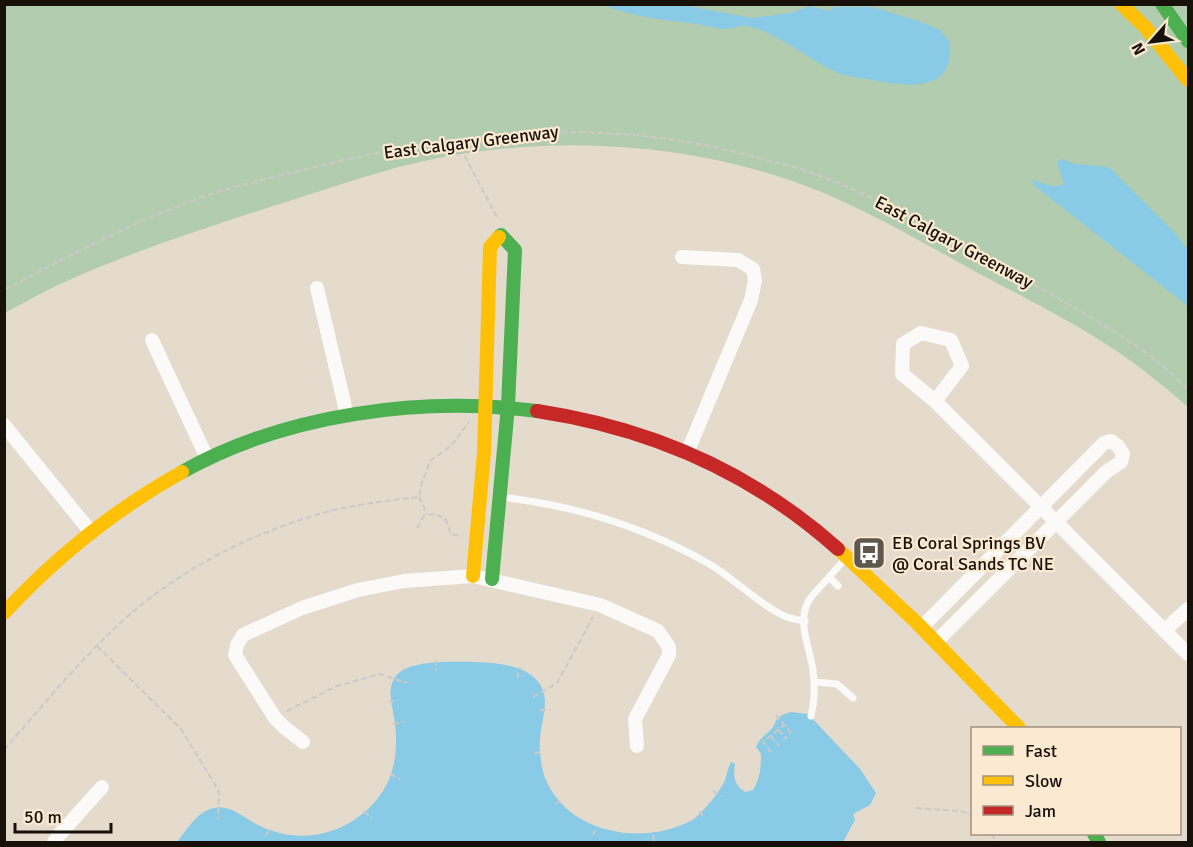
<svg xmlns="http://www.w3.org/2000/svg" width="1193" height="847" viewBox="0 0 1193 847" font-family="Signika,sans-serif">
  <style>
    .green { fill: #b2ccaf }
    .water { fill: #89cae6 }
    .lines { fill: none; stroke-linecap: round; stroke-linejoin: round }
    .path { stroke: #cccac6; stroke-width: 2; stroke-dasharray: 6 3; stroke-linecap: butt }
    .lane { stroke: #fbfaf8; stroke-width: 7 }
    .street { stroke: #fbfaf8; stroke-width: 14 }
    .fast { stroke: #4caf50; stroke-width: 14 }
    .slow { stroke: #ffc107; stroke-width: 14 }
    .jam { stroke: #c62828; stroke-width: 14 }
    .labels { text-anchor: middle; stroke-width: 4.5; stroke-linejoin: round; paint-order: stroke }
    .street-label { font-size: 18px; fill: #171109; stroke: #fbe9d1 }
    .poi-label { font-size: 18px; fill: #171109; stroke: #fbe9d1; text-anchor: start }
  </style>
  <rect width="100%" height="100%" fill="#e4dbcd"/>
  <!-- green -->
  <path class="green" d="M5 5H1188V407C1166 388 1143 369 1118 352 1074 322 1025 298 978 273 922 242 866 209 806 186 677 138 529 133 395 168 352 180 309 195 267 208 200 230 131 252 67 281 46 290 25 302 5 313Z"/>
  <!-- water -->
  <g class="water">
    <path d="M603 5H683L752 18 791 13 810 6 831 11 833 7H873L924 23 940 30 949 41C957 93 908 87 872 80 862 78 850 77 841 74 808 61 781 33 747 26 741 24 735 28 729 29 719 29 707 26 697 24 666 20 633 17 603 5Z"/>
    <path d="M1063 159 1074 164 1109 167 1174 232 1188 250V306L1035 186 1031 179C1042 183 1053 189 1064 184L1057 162Z"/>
    <path d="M437 662C462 662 511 659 531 675 554 692 542 715 540 738 539 751 541 766 545 778 568 835 646 847 694 819 705 809 719 794 725 780 727 774 728 768 731 762L735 764C733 777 734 785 745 792L753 790C760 779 761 767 761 754L756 747C760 735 774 732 776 720L782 715 791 712 808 714 860 769 876 793 870 805 853 814 855 820 843 842H177C186 831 195 815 208 810 228 801 241 817 258 825 291 842 331 839 361 815 394 789 400 756 394 717 392 705 388 692 393 681 400 665 422 664 437 662Z"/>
  </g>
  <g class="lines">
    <!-- path -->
    <g class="path">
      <polyline points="458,139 463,153 497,217"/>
      <path d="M4 290C63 259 122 227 184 204 224 188 266 179 307 169 462 130 607 115 763 159 781 164 800 168 818 175 876 197 930 228 984 258 1039 288 1094 316 1145 352 1160 362 1174 377 1188 389"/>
      <polyline points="419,497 427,514"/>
      <polyline points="417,528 424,516 433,514 445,518 451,534 462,536"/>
      <polyline points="97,646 181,729 219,791 218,819"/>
      <polyline points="436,660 436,671"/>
      <polyline points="517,678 520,667"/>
      <polyline points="533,697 557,683 593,617"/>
      <polyline points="388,702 398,700"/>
      <polyline points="540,710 550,710"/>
      <polyline points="287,711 337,686 380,674 407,683"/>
      <polyline points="776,715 792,734"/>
      <polyline points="393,724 404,722"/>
      <polyline points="778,730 787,739"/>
      <polyline points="771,736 779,746"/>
      <path d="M4 750C44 704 83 656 128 616 182 569 248 535 316 515 349 505 384 501 419 497L422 483 430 461 451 446 469 422"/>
      <polyline points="771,752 763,742 784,725"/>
      <polyline points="534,753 542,752"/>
      <polyline points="390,774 400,779"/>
      <polyline points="713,791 722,796"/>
      <polyline points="555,804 562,800"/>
      <polyline points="916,808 960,811 972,815"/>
      <polyline points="364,811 372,818"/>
      <polyline points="699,811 705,818"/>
      <polyline points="991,834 997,842"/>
      <polyline points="593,835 596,827"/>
      <polyline points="653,835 654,842"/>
      <polyline points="265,836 271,828"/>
    </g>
    <!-- lane -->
    <g class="lane">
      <path d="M509 498C580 507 649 529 711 565 734 579 764 608 787 617 792 619 799 620 805 621"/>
      <polyline points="838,586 829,577 847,557"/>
      <polyline points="815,682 837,684 853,698"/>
      <path d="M811 716C815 701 815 686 813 670 810 649 797 622 808 602 813 593 823 585 829 577"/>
    </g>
    <!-- street -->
    <g class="street">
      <polyline points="682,257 738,260 753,269 755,280 751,300 687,453"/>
      <polyline points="317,288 347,415"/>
      <polyline points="152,340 207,458"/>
      <polyline points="935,401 962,366 951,340 921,333 903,344 902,374 935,401 1188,654"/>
      <polyline points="4,425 90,531"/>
      <polyline points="922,627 1104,443 1111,441 1118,446 1123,454 1121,462 1106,472 936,642"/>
      <polyline points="1165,630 1188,609"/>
      <polyline points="303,742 284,727 275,718 235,655 237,645 243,635 302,608 358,590 404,581 473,576 600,605 658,631 669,647 669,655 635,719 637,746"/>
      <polyline points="54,842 59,835 102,787"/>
    </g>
    <!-- fast -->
    <g class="fast">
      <polyline points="1162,4 1188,41"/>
      <path d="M182 472C285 414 421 396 537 411"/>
      <polyline points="492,579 508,406 515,250 501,235 499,237"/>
      <polyline points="1094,834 1099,842"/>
    </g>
    <!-- slow -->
    <g class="slow">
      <polyline points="1121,4 1145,27 1188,80"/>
      <polyline points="838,549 916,622 1019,728"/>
      <polyline points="473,576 484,453 490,247 499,237"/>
      <path d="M4 613C57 556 114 510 182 472"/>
    </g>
    <!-- jam -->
    <path class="jam" d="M537 411C650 428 753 473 838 549"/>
  </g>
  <!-- icons -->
  <defs>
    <symbol id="bus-square" viewBox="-11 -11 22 22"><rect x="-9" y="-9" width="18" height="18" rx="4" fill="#5f584e" stroke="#fbe9d1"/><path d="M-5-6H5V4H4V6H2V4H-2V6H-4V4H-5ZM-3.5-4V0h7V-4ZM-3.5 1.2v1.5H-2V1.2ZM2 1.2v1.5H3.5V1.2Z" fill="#fff"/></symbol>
  </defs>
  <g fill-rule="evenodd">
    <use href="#bus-square" x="850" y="534" width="38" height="38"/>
  </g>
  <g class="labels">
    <!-- street labels -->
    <g class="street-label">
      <text transform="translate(471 142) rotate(-7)" y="6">East Calgary Greenway</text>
      <text transform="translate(954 242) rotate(28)" y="6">East Calgary Greenway</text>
    </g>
    <!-- poi labels -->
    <g class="poi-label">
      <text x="892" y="549">EB Coral Springs BV<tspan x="892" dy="21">@ Coral Sands TC NE</tspan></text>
    </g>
  </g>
  <!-- border -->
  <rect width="1193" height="847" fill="none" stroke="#171109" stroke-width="12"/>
  <!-- legend -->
  <rect x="971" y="727" width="210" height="108" fill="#fbe9d1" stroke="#a09381" stroke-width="1.5"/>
  <rect x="983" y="746" width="30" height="9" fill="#4caf50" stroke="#a09381" stroke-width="1.5"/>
  <text x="1025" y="757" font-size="18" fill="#171109">Fast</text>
  <rect x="983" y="776" width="30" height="9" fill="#ffc107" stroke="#a09381" stroke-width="1.5"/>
  <text x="1025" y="787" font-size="18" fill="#171109">Slow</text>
  <rect x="983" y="806" width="30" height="9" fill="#c62828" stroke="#a09381" stroke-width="1.5"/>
  <text x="1025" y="817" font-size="18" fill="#171109">Jam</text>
  <!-- north arrow -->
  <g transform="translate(1151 42) rotate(242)" stroke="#fbe9d1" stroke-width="4.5" paint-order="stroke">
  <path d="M0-4.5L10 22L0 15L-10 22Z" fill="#171109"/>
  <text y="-9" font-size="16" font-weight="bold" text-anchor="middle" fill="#171109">N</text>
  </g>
  <!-- scale -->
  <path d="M15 823v9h96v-9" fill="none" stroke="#171109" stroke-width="3"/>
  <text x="24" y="823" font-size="18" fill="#171109" stroke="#fbe9d1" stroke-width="4.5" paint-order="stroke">50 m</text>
</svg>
